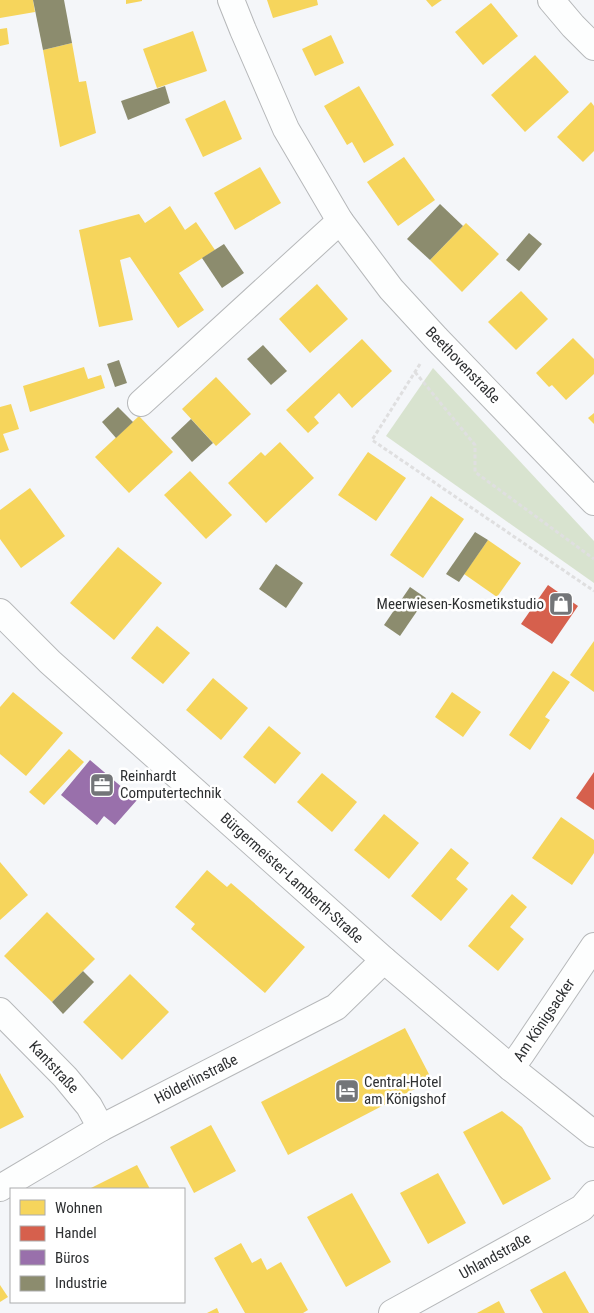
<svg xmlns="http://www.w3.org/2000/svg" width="594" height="1313" viewBox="0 0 594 1313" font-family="'Roboto Condensed',sans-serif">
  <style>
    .green { fill: #d8e3cf }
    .homes { fill: #f6d55c }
    .shops { fill: #d6604d }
    .offices { fill: #9970ab }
    .industry { fill: #8c8c6e }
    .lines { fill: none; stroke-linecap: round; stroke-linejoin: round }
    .minor-casing { stroke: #b6b8ba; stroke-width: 28 }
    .path { stroke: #dfdfe0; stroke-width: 3; stroke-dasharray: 4 2.5; stroke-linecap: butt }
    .minor { stroke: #fdfefe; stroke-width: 26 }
    .labels { text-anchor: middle; stroke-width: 5; stroke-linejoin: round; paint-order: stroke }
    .street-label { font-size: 15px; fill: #2e3032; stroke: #fff }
    .poi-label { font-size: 15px; fill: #2e3032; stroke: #fff; text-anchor: start }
  </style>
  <rect width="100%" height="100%" fill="#f4f6f9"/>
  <!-- green -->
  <polygon class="green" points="433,368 594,541 594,583 386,436"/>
  <!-- homes -->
  <g class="homes">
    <polygon points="0,0 33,0 35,12 0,18"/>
    <polygon points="126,0 142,0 142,1 126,4"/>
    <polygon points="267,0 317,0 318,5 273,18"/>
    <polygon points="426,0 442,0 432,7"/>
    <polygon points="491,3 518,36 483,65 455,32"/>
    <polygon points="7,28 9,44 0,46 0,29"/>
    <polygon points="193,31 207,71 157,88 143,49"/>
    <polygon points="331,35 344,63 315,76 302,49"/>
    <polygon points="72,43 79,82 86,81 96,133 60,147 43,50"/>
    <polygon points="535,55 569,92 525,132 491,95"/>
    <polygon points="359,86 394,145 364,163 352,142 347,145 324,106"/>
    <polygon points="225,100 242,139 203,157 185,119"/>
    <polygon points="591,102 594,106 594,151 583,162 557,137"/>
    <polygon points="404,157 435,200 398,226 367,182"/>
    <polygon points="260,167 281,203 235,230 214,193"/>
    <polygon points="170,206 185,230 196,222 215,250 179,273 204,310 178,328 130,257 120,260 133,320 99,327 79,230 139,214 145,223"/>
    <polygon points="466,223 499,254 462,292 430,260"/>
    <polygon points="317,284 348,319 310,353 279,319"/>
    <polygon points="521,291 548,319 516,350 488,322"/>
    <polygon points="573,338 594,359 594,374 566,400 552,385 549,387 536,373"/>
    <polygon points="362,339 392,371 352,408 339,393 314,417 319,423 308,433 286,410"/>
    <polygon points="84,367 88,379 101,375 105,388 30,412 23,386"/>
    <polygon points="216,377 251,414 216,446 182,409"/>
    <polygon points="11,404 19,429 3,434 9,450 0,453 0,407"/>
    <polygon points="594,413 594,424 588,418"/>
    <polygon points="139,416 173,452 129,493 95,457"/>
    <polygon points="280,442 314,478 266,523 228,483 261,452 265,456"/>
    <polygon points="368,452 406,478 376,521 338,495"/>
    <polygon points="190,471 232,515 206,539 164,495"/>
    <polygon points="30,488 65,536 21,568 0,539 0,510"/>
    <polygon points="431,496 464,519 423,578 390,555"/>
    <polygon points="488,540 521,563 497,597 464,574"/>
    <polygon points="118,547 162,583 114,640 70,603"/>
    <polygon points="157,626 190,653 163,684 131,658"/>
    <polygon points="594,641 594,692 570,675"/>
    <polygon points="553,671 570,682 545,717 550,720 530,750 509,735"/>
    <polygon points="213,678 248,708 221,740 186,710"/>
    <polygon points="13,692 63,733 26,776 0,754 0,707"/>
    <polygon points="452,692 481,712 463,737 435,717"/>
    <polygon points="269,726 301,753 275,784 243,757"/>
    <polygon points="69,749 84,762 44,805 29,792"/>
    <polygon points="322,773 357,802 332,832 297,802"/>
    <polygon points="384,814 419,843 389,879 354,850"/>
    <polygon points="561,817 594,840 594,853 572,885 532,858"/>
    <polygon points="451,848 469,863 456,879 468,889 441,921 411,896"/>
    <polygon points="0,862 28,895 0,920"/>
    <polygon points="207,870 227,887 231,883 305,947 265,993 191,929 195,924 175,907"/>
    <polygon points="512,894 527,907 510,927 524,939 498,971 468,946"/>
    <polygon points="47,912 95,959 52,1002 4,956"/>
    <polygon points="130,974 169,1012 122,1060 83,1022"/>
    <polygon points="405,1028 432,1080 288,1155 261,1102"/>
    <polygon points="0,1073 24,1117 0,1129"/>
    <polygon points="502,1111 522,1127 551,1179 503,1205 463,1132"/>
    <polygon points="211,1125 236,1171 194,1193 170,1147"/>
    <polygon points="137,1165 150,1189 89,1189"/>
    <polygon points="438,1173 466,1223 428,1244 400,1193"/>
    <polygon points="352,1193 391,1262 346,1287 307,1217"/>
    <polygon points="241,1243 252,1263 261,1258 267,1270 281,1262 308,1310 303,1313 245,1313 214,1258"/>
    <polygon points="565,1271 589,1313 543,1313 530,1290"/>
    <polygon points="0,1285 8,1297 0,1302"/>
    <polygon points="499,1301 505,1313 477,1313"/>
    <polygon points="217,1308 219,1313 207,1313"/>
  </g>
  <!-- shops -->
  <g class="shops">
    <polygon points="548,585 578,606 552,644 521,624"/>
    <polygon points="594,772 594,810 576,798"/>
  </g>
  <!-- offices -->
  <polygon class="offices" points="90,760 137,800 115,825 104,816 97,825 61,795"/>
  <!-- industry -->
  <g class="industry">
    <polygon points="33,0 64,0 72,43 43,50"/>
    <polygon points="165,86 170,103 128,120 121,101"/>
    <polygon points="440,204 463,226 430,260 407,239"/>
    <polygon points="529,233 542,244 519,271 506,260"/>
    <polygon points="224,244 244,273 222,288 202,258"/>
    <polygon points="263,345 287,371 271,385 247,359"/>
    <polygon points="119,360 127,383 115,387 107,364"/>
    <polygon points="118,407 133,422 116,438 102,422"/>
    <polygon points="191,419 213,443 192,462 171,438"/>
    <polygon points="475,532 488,540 459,582 446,574"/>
    <polygon points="276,564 303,583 286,608 259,589"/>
    <polygon points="410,587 426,598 400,636 384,625"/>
    <polygon points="83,971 94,982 63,1014 52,1002"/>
  </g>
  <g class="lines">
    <defs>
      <g id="minor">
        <polyline points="231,0 243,30 286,129 340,221 391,289 436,338 594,502"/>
        <polyline points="551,0 573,26 594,47"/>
        <polyline points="141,403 340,221"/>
        <polyline points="0,612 50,662 384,960 511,1068 594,1134"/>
        <polyline points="0,1011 65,1077 89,1106 101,1128"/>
        <polyline points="511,1068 522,1053 594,946"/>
        <polyline points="0,1188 101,1128 336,1007 384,960"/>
        <polyline points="392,1313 582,1208 594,1194"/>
      </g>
    </defs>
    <!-- minor casing -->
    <use href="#minor" class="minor-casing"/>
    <!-- path -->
    <g class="path">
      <polyline points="420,364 372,440 594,591"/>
      <polyline points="415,372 475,445 475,472 594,559"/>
    </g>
    <!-- minor -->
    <use href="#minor" class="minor"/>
  </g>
  <!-- icons -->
  <defs>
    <symbol id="shop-square" viewBox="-11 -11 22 22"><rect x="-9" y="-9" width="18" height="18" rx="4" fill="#737578" stroke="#fff"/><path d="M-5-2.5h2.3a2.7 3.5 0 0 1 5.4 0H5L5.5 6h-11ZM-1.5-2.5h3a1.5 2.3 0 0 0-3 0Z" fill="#fff"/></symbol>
    <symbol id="office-square" viewBox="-11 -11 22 22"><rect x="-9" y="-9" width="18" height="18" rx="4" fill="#737578" stroke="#fff"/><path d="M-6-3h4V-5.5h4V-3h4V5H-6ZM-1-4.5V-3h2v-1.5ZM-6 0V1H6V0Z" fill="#fff"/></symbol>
    <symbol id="hotel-square" viewBox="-11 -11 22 22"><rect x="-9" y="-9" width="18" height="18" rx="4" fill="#737578" stroke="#fff"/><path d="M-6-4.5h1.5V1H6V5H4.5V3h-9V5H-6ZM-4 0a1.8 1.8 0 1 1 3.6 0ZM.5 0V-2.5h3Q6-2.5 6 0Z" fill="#fff"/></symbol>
  </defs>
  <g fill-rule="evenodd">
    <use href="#shop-square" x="547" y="590" width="28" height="28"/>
    <use href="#office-square" x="88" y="771" width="28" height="28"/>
    <use href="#hotel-square" x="333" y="1077" width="28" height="28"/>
  </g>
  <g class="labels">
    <!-- street labels -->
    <g class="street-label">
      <text transform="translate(463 365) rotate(46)" y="5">Beethovenstraße</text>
      <text transform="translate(292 878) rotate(42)" y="5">Bürgermeister-Lamberth-Straße</text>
      <text transform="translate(544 1020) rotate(-56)" y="5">Am Königsacker</text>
      <text transform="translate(54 1067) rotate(47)" y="5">Kantstraße</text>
      <text transform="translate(196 1079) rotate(-27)" y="5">Hölderlinstraße</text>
      <text transform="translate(495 1256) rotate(-29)" y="5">Uhlandstraße</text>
    </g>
    <!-- poi labels -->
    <g class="poi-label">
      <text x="544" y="609" text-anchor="end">Meerwiesen-Kosmetikstudio</text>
      <text x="120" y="781">Reinhardt<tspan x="120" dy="17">Computertechnik</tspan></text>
      <text x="364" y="1087">Central-Hotel<tspan x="364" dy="17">am Königshof</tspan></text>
    </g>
  </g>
  <!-- legend -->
  <rect x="10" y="1188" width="175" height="115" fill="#ffffff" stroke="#abacad"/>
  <rect x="20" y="1200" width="25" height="15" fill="#f6d55c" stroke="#abacad"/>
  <text x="55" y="1213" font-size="15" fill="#2e3032">Wohnen</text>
  <rect x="20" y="1226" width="25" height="15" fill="#d6604d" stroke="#abacad"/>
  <text x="55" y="1238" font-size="15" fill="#2e3032">Handel</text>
  <rect x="20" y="1250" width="25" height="15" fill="#9970ab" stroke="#abacad"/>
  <text x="55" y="1263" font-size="15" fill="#2e3032">Büros</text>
  <rect x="20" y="1276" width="25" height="15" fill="#8c8c6e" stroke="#abacad"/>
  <text x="55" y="1288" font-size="15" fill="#2e3032">Industrie</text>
</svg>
